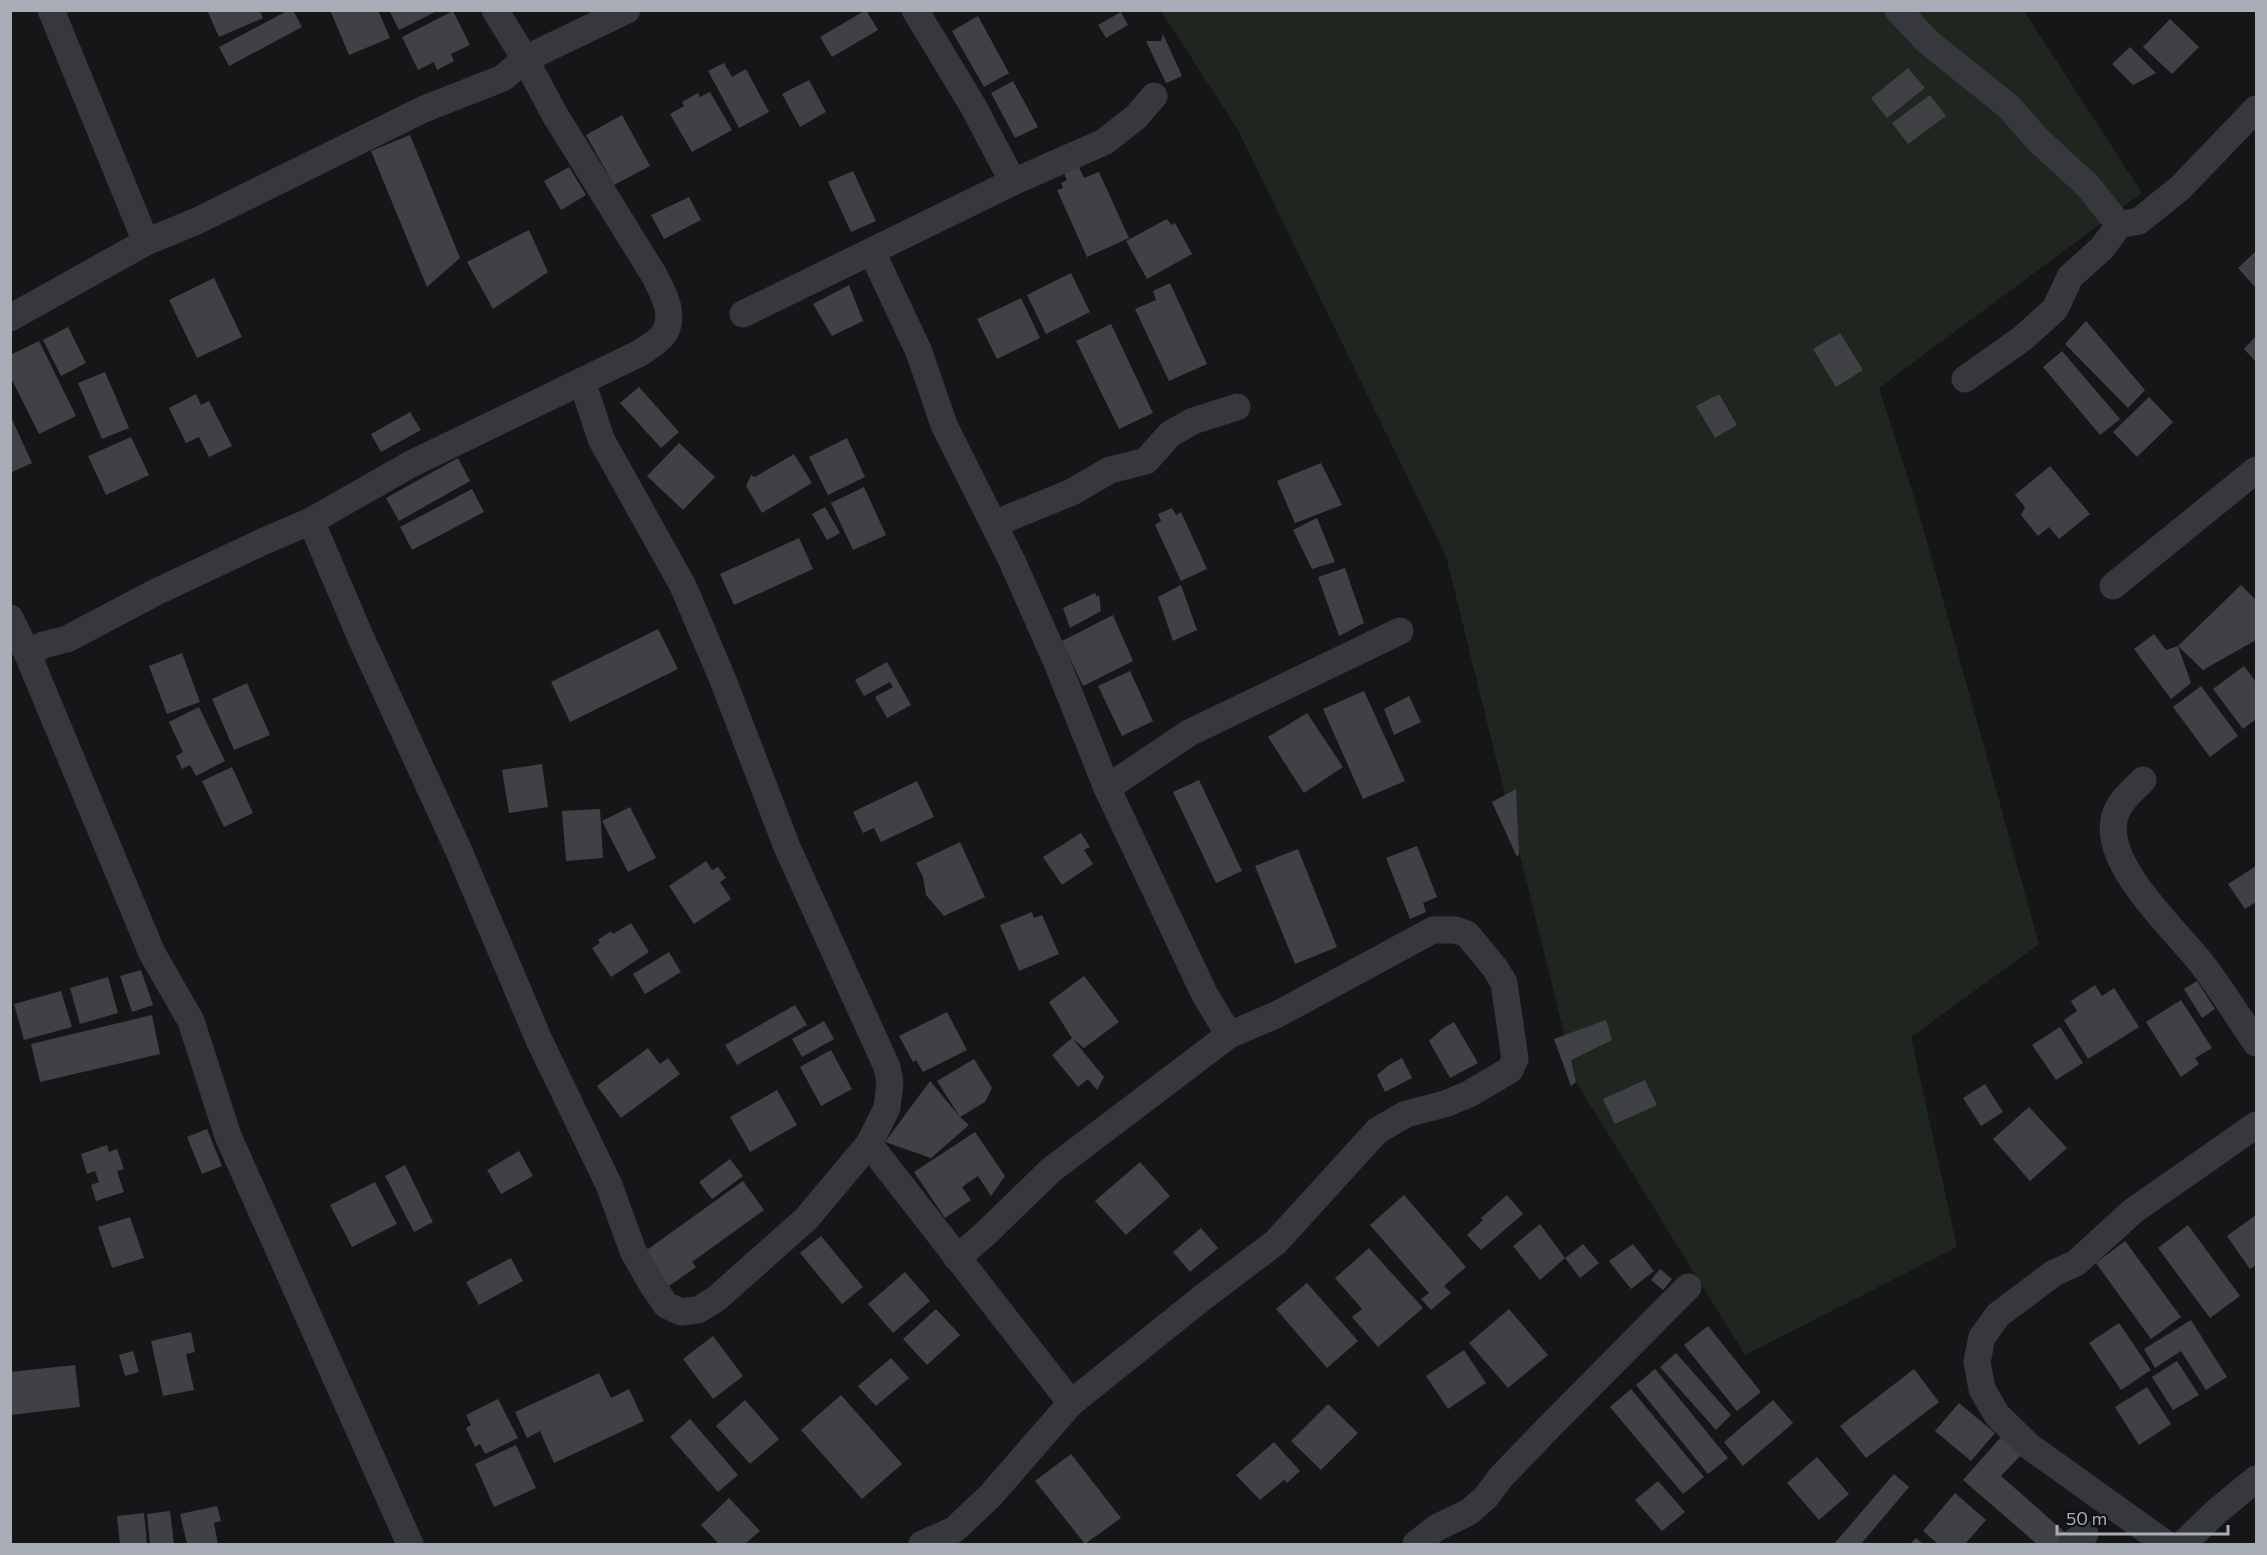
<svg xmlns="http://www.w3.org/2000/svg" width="2267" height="1555" viewBox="0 0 2267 1555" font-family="Commissioner,sans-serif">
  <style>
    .green { fill: #1e261f }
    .building { fill: #404145 }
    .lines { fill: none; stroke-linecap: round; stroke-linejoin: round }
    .street { stroke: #37383d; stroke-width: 27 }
  </style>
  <rect width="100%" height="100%" fill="#161618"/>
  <!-- green -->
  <polygon class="green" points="1161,11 2024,11 2142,193 1879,388 1918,510 2039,944 1911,1037 1957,1247 1745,1355 1576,1082 1446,556 1238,130"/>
  <!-- building -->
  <g class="building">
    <polygon points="207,10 259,10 263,18 219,37"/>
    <polygon points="289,10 293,10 302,27 229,66 219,47"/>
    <polygon points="330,10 378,10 390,38 349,55"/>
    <polygon points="389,10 439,10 399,30"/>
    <polygon points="866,10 878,30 832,57 820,37"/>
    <polygon points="453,11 470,45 451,54 454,61 437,70 434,62 418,70 402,37"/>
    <polygon points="1121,12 1128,25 1106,38 1098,25"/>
    <polygon points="978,16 1009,73 984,87 952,31"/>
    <polygon points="2170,19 2199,47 2172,74 2143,47"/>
    <polygon points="1163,34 1182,76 1166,83 1146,41 1161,41"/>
    <polygon points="2130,47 2156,73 2133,85 2112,64"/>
    <polygon points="724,63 732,77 746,69 769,112 739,128 708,71"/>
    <polygon points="1908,68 1925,88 1887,118 1871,98"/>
    <polygon points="809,80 826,112 800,127 782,94"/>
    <polygon points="1013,81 1038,127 1015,138 991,93"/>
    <polygon points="710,92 732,130 692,152 670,114 684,106 682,102 698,93 700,97"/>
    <polygon points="1930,95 1946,116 1908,144 1892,123"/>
    <polygon points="622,115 650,166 614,185 586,135"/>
    <polygon points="410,135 460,258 427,287 371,151"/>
    <polygon points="1078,165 1084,178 1099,172 1129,238 1087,257 1057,190 1063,188 1061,183 1067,180 1063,171"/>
    <polygon points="569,167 586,195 561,210 544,181"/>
    <polygon points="853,171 876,221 851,232 828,182"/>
    <polygon points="689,197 701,220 664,239 651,215"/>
    <polygon points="1167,219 1171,225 1175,223 1192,254 1147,279 1126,241"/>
    <polygon points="529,230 548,272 493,309 467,262"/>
    <polygon points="2256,251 2256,286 2255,287 2238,268"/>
    <polygon points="1071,273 1090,312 1046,334 1027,295"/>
    <polygon points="214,278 242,337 197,358 169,300"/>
    <polygon points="1170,283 1207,364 1169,381 1135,309 1156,300 1153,291"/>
    <polygon points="849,285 863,321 832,336 813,304"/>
    <polygon points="1021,298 1040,338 997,359 977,319"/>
    <polygon points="2086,321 2145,390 2128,408 2065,344"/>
    <polygon points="1111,324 1153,413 1119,429 1076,341"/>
    <polygon points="68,327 86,363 61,376 43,340"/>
    <polygon points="1840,333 1863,370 1836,387 1813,349"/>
    <polygon points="2256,336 2256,362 2244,349"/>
    <polygon points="39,341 76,416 39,434 10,376 10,355"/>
    <polygon points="2062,351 2120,419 2100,435 2043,367"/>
    <polygon points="105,372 129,428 102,439 78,383"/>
    <polygon points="639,387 679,432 661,448 620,403"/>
    <polygon points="196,394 201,405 209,401 232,446 209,457 199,437 186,443 169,408"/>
    <polygon points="1719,394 1737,425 1715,438 1696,406"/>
    <polygon points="2149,397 2173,422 2137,457 2113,432"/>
    <polygon points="410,412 421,430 381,452 371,434"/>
    <polygon points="10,415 32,463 10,473"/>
    <polygon points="131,437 149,475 106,495 88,456"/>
    <polygon points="847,438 865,477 828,495 809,457"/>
    <polygon points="679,443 715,477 683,510 647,476"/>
    <polygon points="794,454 812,483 762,513 746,486 751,475 755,477"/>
    <polygon points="458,458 470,481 399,521 386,498"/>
    <polygon points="1321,463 1342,505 1295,523 1277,481"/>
    <polygon points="2050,466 2090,514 2059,539 2049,527 2038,536 2021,515 2025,507 2015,495"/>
    <polygon points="864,487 886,535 853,550 831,503"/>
    <polygon points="472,489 484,512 412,550 400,527"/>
    <polygon points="825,507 840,533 827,540 812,514"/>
    <polygon points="1172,508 1176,515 1181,512 1207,569 1181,581 1155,525 1161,521 1158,514"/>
    <polygon points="1317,518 1335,562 1312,569 1293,530"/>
    <polygon points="799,538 813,569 734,605 720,574"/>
    <polygon points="1345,568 1364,623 1339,636 1318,577"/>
    <polygon points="1181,585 1197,630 1173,641 1158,597"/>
    <polygon points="2241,585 2256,600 2256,640 2203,670 2178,646 2191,683 2171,699 2134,649 2154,634 2166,650 2178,646"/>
    <polygon points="1095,593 1097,597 1099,594 1101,611 1070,628 1063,608"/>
    <polygon points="1113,615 1133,661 1083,686 1062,641"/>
    <polygon points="658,629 678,669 570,722 551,682"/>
    <polygon points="182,653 200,702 167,714 149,666"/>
    <polygon points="887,662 911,705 887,718 875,697 893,687 890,682 864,696 855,680"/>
    <polygon points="2244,666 2256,682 2256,719 2243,729 2213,689"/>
    <polygon points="1130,671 1153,721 1122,736 1098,686"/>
    <polygon points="247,683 270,735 234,750 212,699"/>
    <polygon points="2201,686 2238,736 2210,757 2173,707"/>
    <polygon points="1364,691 1405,781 1363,799 1323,709"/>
    <polygon points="1409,696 1421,722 1394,735 1384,709"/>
    <polygon points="199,707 225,761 196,776 190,765 182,769 176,756 183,752 169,722"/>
    <polygon points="1307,713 1343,767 1304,793 1268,737"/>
    <polygon points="542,764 548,807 509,813 502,770"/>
    <polygon points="232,767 253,813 224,827 202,781"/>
    <polygon points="1199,780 1242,871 1216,883 1173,792"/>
    <polygon points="917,781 934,817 881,842 874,828 863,833 853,812"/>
    <polygon points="1516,789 1519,854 1517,857 1492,802"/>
    <polygon points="630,807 656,858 628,872 602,821"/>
    <polygon points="600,809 603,858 566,861 562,811"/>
    <polygon points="1081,833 1090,847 1084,850 1093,864 1062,885 1043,857"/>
    <polygon points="960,842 985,897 944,916 926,895 923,877 916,863"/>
    <polygon points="1417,846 1437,897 1423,903 1426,912 1410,919 1386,858"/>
    <polygon points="1298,849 1337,947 1295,964 1255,866"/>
    <polygon points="706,861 712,870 718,867 726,878 720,882 731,899 694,924 669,886"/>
    <polygon points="2256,866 2256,902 2245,909 2228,884"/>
    <polygon points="1032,912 1034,918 1042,915 1059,954 1019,971 1000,925"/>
    <polygon points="631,923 649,952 611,977 592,948 600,943 598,940 611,931 613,934"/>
    <polygon points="669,952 681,972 645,994 633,974"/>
    <polygon points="141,970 153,1005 132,1012 120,976"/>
    <polygon points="1084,976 1119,1022 1084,1048 1072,1038 1104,1077 1097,1090 1088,1079 1078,1087 1052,1055 1072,1038 1049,1002"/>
    <polygon points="108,977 118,1013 80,1024 70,988"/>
    <polygon points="2197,981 2215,1009 2202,1018 2184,989"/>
    <polygon points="2095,985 2102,996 2114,988 2139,1027 2088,1059 2064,1020 2077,1011 2071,1001"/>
    <polygon points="61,991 72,1027 24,1040 14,1004"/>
    <polygon points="2181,1000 2212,1048 2195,1058 2199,1064 2181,1077 2146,1022"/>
    <polygon points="795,1005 807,1025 737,1065 725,1045"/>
    <polygon points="947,1012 967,1050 923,1072 916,1060 913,1062 899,1036"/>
    <polygon points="152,1015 160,1054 40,1082 31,1044"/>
    <polygon points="1606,1020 1612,1040 1571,1060 1576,1082 1571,1086 1554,1039"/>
    <polygon points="824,1021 834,1039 802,1057 792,1039"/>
    <polygon points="1454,1022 1478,1063 1450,1078 1429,1041 1442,1029"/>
    <polygon points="2060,1027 2083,1063 2056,1080 2032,1045"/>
    <polygon points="648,1048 660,1064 668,1058 680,1074 621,1118 597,1086"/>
    <polygon points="831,1050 852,1089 821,1106 800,1067"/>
    <polygon points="1402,1058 1412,1078 1385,1092 1377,1075 1389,1065"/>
    <polygon points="974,1059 992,1088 985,1102 960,1117 969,1125 931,1158 885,1142 930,1081 960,1117 937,1081"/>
    <polygon points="1645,1080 1657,1105 1615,1124 1603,1099"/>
    <polygon points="1985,1084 2003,1112 1981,1126 1963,1098"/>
    <polygon points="777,1090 797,1125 750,1152 730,1117"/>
    <polygon points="2029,1107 2067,1148 2030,1181 1993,1139"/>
    <polygon points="207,1129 222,1166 202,1174 187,1137"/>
    <polygon points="975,1132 1005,1176 991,1196 978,1176 962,1187 971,1200 945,1218 914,1172"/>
    <polygon points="107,1145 109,1152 117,1149 124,1169 117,1171 124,1192 96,1201 91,1185 99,1182 95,1171 87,1174 81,1154"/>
    <polygon points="519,1151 533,1176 501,1194 487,1170"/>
    <polygon points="730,1159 743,1176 712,1199 699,1182"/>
    <polygon points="1140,1162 1170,1196 1126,1235 1095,1201"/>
    <polygon points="405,1165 433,1222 414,1232 385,1176"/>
    <polygon points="743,1181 764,1210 692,1262 696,1267 669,1286 644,1252"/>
    <polygon points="375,1182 397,1224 352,1247 330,1205"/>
    <polygon points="1404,1195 1466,1267 1444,1286 1451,1293 1431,1310 1421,1299 1429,1293 1370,1225"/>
    <polygon points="1507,1195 1523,1214 1481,1250 1467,1235 1483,1220 1481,1218"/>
    <polygon points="2256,1215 2256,1265 2250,1269 2227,1236"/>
    <polygon points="130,1217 144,1258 112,1268 98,1227"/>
    <polygon points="1540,1224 1565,1258 1540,1280 1513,1246"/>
    <polygon points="2188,1225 2240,1296 2210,1318 2158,1248"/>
    <polygon points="1201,1228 1218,1248 1190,1272 1173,1252"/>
    <polygon points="821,1236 863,1287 842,1304 800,1253"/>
    <polygon points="2125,1241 2181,1317 2151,1339 2096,1263"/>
    <polygon points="1583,1244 1599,1263 1580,1278 1565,1258"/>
    <polygon points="1633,1244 1654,1271 1631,1289 1609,1261"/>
    <polygon points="1369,1248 1423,1308 1378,1347 1352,1317 1362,1309 1335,1278"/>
    <polygon points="511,1258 523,1281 479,1305 466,1282"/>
    <polygon points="1660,1269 1672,1279 1663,1290 1651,1280"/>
    <polygon points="905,1272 930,1301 893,1333 868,1304"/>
    <polygon points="1307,1283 1358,1341 1327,1368 1276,1309"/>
    <polygon points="936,1309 960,1335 927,1365 903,1339"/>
    <polygon points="1509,1309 1548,1355 1508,1388 1469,1343"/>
    <polygon points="2191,1320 2227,1377 2206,1390 2181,1351 2155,1368 2144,1349"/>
    <polygon points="2119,1323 2151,1370 2121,1390 2089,1343"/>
    <polygon points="1708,1326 1761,1392 1737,1411 1684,1345"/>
    <polygon points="191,1332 195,1352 186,1354 194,1390 163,1396 151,1341"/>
    <polygon points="713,1336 743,1376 713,1399 683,1359"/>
    <polygon points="1464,1350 1486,1383 1448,1409 1426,1376"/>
    <polygon points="133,1351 139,1372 125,1376 119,1355"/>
    <polygon points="1676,1353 1731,1415 1716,1430 1660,1367"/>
    <polygon points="891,1358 909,1378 876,1406 858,1386"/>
    <polygon points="2177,1361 2199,1395 2173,1410 2152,1377"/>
    <polygon points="75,1365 80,1407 10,1415 10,1372"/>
    <polygon points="1655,1369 1728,1458 1708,1474 1636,1385"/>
    <polygon points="1914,1369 1939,1402 1866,1458 1840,1426"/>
    <polygon points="599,1373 611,1398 629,1389 644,1421 554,1463 540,1431 527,1438 515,1412"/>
    <polygon points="2147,1387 2171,1424 2139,1445 2115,1407"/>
    <polygon points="1631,1389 1704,1477 1683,1494 1610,1407"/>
    <polygon points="841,1395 902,1464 862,1499 801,1430"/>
    <polygon points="498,1399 518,1438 485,1454 480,1444 475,1447 466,1428 471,1425 466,1415"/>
    <polygon points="745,1400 779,1439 750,1464 716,1426"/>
    <polygon points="1773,1400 1793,1423 1743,1466 1724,1442"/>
    <polygon points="1959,1403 1995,1433 1971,1461 1935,1431"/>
    <polygon points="1328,1404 1358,1433 1321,1470 1291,1441"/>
    <polygon points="690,1419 738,1475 718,1492 670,1437"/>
    <polygon points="2002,1436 2022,1454 2001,1476 2068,1535 2059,1544 2037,1544 1963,1480"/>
    <polygon points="1274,1442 1300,1471 1287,1483 1284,1480 1260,1500 1236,1475"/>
    <polygon points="516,1445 536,1488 494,1507 475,1464"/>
    <polygon points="1071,1454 1121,1518 1085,1544 1035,1481"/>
    <polygon points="1817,1457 1849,1494 1819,1520 1787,1483"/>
    <polygon points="1894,1474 1909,1487 1861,1544 1834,1544"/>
    <polygon points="1658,1481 1685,1512 1662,1531 1635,1500"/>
    <polygon points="1955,1493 1986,1520 1965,1544 1938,1544 1923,1531"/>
    <polygon points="729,1498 760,1531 745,1544 719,1544 701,1525"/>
    <polygon points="217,1506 221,1521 214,1523 218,1544 187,1544 180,1514"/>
    <polygon points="170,1511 174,1544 150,1544 147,1514"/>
    <polygon points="144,1513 147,1544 120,1544 117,1516"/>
    <polygon points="1916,1538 1923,1544 1910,1544"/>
  </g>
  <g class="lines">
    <!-- street -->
    <g class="street">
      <polyline points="51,10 146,242"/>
      <polyline points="915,10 973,106 1013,182"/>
      <polyline points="1898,10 1927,41 2009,107 2038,140 2088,186 2119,225"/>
      <polyline points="872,252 919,352 944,425 1012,561 1058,665 1107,788 1204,993 1229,1035 1051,1170 985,1234 957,1258"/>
      <polyline points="743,314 1013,182 1104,142 1136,117 1154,96"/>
      <polyline points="10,318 146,242 197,221 424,109 503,78 525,59 627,10"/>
      <polyline points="1965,379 2023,338 2055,309 2070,277 2102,248 2119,225 2139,221 2180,188 2256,109"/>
      <polyline points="311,521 361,638 458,849 539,1040 609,1185 633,1251 653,1286 666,1305 681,1312 698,1310 716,1299 806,1219 869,1144 887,1108 890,1083 887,1067 787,847 723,680 683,586 601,439 582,381"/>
      <polyline points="994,524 1072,492 1110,470 1146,461 1170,434 1193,421 1237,407"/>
      <polyline points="2113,586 2256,470"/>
      <polyline points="10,618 28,655 152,953 191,1021 228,1136 410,1544"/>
      <path d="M28 655 43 645 67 639 156 592 262 542 311 521 411 464 640 353C647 348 658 342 663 335 677 316 663 293 654 275L555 115 525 59 495 10"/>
      <path d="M2143 780C2131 792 2117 803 2114 820 2105 869 2178 931 2205 968 2223 992 2239 1018 2256 1043"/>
      <polyline points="1107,788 1189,733 1400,631"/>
      <polyline points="869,1144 1071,1403"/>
      <polyline points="922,1544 954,1530 990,1496 1071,1403 1202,1298 1276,1242 1377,1131 1406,1114 1445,1104 1469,1094 1510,1070 1515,1059 1504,983 1495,968 1467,934 1455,930 1433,930 1276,1015 1229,1035"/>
      <polyline points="1416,1544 1436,1528 1469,1512 1486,1497 1501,1477 1552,1424 1688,1287"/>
      <polyline points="2071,1544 2085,1534"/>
      <polyline points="2166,1544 2029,1446 1997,1415 1982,1389 1977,1362 1982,1337 1998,1315 2054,1273 2076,1263 2133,1211 2256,1125"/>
      <polyline points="2183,1544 2216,1512 2256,1479"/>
    </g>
  </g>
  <!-- border -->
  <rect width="2267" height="1555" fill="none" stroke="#a8adb8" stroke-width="24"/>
  <!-- scale -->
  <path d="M2057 1525v9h171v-9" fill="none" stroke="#a8adb8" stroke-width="3"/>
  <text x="2066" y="1525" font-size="18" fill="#a8adb8" stroke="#111113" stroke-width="4.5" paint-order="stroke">50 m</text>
</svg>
